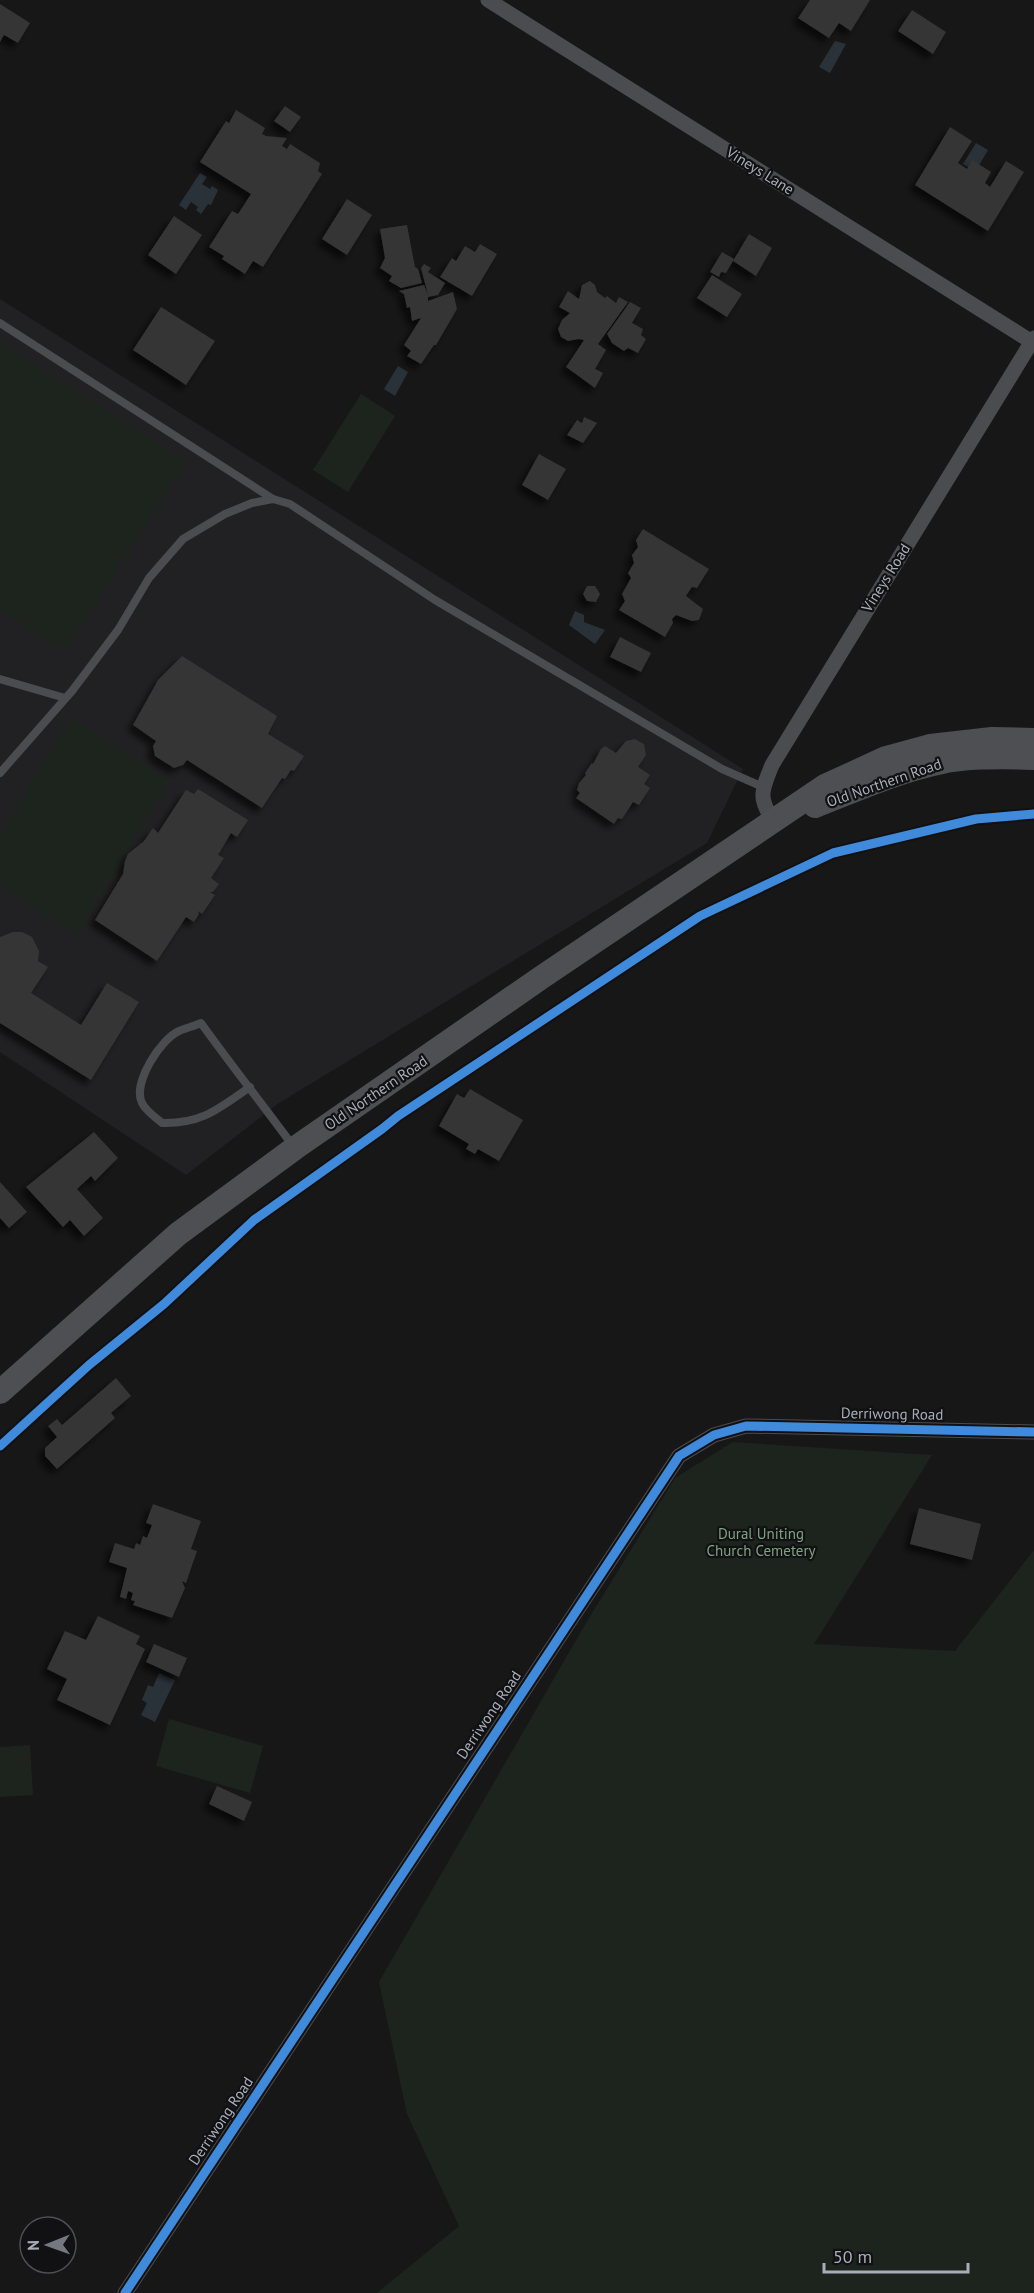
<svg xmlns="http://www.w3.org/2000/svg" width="1034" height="2293" viewBox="0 0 1034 2293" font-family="'PT Sans',sans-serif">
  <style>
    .built { fill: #212123 }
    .green { fill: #1d241e }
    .water { fill: #2a3239 }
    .building { fill: #353536; filter: url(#shadow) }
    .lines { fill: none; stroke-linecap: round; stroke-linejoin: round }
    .lane { stroke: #4b4c50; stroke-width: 8 }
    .street { stroke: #4b4c50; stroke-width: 15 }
    .primary { stroke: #4d4f52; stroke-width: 24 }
    .cycleway-casing { stroke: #111113; stroke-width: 13 }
    .cycleway { stroke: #408adc; stroke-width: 9 }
    .labels { text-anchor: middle; stroke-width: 4.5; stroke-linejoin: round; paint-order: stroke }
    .street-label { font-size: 15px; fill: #a8adb8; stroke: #111113 }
    .park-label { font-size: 15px; fill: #7fa381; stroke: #111113 }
  </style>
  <defs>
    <filter id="shadow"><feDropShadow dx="-5.5" dy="5.5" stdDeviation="3" flood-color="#0009"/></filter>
  </defs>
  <rect width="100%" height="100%" fill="#171717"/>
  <!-- built -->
  <polygon class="built" points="0,299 743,769 707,843 279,1103 186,1175 0,1052"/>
  <!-- green -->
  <g class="green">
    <polygon points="0,342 187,462 65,652 0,610"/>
    <polygon points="361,394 395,416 348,492 313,470"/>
    <polygon points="71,718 171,781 76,934 0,886 0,833"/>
    <polygon points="733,1442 932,1455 814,1644 955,1651 1034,1550 1034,2293 377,2293 459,2226 407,2114 379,1982 583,1628 675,1478"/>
    <polygon points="169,1719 263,1746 250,1793 156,1766"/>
    <polygon points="30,1745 33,1795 0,1797 0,1747"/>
  </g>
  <!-- water -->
  <g class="water">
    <polygon points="835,41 846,44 830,73 819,67"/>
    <polygon points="976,143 988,150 975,172 963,164"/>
    <polygon points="200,173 207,177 202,184 210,189 212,186 218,190 211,205 208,204 201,214 196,210 198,207 191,202 186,210 179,205"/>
    <polygon points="398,366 408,372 395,396 384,389"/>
    <polygon points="575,611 584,615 584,622 605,630 595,644 569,625"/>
    <polygon points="159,1673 175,1680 155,1722 141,1715 147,1703 142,1700 148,1685 153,1687"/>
  </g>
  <!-- building -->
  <g class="building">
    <polygon points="810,0 870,0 851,31 839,23 829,38 798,18"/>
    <polygon points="0,4 30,23 18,43 4,35 0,42"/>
    <polygon points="912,10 946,32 933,54 898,31"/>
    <polygon points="285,106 301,117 290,132 274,121"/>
    <polygon points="236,110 265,128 262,134 266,136 287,138 282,146 287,149 290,144 320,163 318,171 322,174 263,267 253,261 245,274 222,259 224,256 209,247 232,211 238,214 251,194 200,162 226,121 229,123"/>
    <polygon points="950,127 972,141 958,163 967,169 972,160 991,172 985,183 990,187 1006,161 1024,172 988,231 915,185"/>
    <polygon points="347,199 372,215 347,255 322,239"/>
    <polygon points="174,216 202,235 176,274 148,255"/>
    <polygon points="407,225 415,267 418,269 422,283 401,288 389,281 392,276 380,268 385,258 380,229"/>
    <polygon points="749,234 772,248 756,276 733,261"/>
    <polygon points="480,244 497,254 472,296 440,277 452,258 456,261 465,246 475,252"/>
    <polygon points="722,252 734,259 726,273 721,272 719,277 710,272"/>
    <polygon points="424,264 431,268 428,272 445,283 438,295 428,297 428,301 453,292 457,309 436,345 434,345 421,364 407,356 411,351 404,345 421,318 412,321 410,307 407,308 404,294 399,291 424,285 428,295 421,268"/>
    <polygon points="712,275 742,294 727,317 697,298"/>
    <polygon points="590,281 595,285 597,292 605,298 607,296 616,303 619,297 628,302 598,344 606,350 595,369 603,373 595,388 566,367 584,340 579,339 568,341 561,337 558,329 562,320 570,313 559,307 568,291 579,299 582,285"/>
    <polygon points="630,302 641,308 632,323 643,329 641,335 646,339 638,353 628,348 624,351 612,343 607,334"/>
    <polygon points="161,307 215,341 186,385 133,350"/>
    <polygon points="584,417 597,423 583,443 567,435 577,420 582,423"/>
    <polygon points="539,454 566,469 548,500 522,485"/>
    <polygon points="643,529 709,569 697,588 692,587 686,596 703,609 699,620 692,621 676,615 672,619 673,623 665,637 619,610 625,601 622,594 631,578 628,573 634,563 632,555 638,547 636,540"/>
    <polygon points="587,586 595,586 600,594 596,602 587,601 583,594"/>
    <polygon points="620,637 651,653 641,672 610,657"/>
    <polygon points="182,656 277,716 268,734 304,756 294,771 291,770 285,779 282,778 262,808 187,760 183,765 174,768 155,756 153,746 156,741 133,725 158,680"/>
    <polygon points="635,739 644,744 646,755 638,767 650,775 644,784 650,788 639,805 633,802 622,819 618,818 614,824 576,798 580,793 577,790 579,783 586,775 585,773 592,763 593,764 601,749 605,746 616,753 626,741"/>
    <polygon points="198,789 248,820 237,837 231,833 218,855 224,858 211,878 219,884 213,892 210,892 215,895 202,914 198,911 199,914 194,922 186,917 157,961 95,920 123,874 125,861 128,854 144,841 153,828 158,833 186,790 194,794"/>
    <polygon points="13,932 22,932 32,937 39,951 38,961 48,967 31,993 81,1025 107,983 139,1002 91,1080 0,1023 0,937"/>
    <polygon points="470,1089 523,1120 499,1161 478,1149 475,1154 466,1149 469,1144 439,1126 457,1094 464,1098"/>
    <polygon points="94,1132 118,1158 95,1181 91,1176 77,1189 103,1218 84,1236 70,1220 63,1227 26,1187"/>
    <polygon points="0,1182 27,1212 9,1228 0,1218"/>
    <polygon points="116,1378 131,1396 111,1413 115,1418 57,1469 45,1456 45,1448 57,1437 48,1426 57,1419 62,1425"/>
    <polygon points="153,1504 201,1521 191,1549 197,1551 186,1583 182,1581 185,1588 172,1618 133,1605 135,1601 131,1600 133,1593 128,1591 126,1599 120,1597 127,1568 109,1562 115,1543 134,1549 136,1543 140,1545 143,1536 147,1538 152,1525 146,1523"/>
    <polygon points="919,1508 981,1524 972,1560 910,1544"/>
    <polygon points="98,1616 140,1636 136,1644 145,1649 110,1725 57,1700 67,1679 47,1669 65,1631 86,1640"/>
    <polygon points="154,1644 187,1658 179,1677 146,1662"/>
    <polygon points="217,1786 252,1802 244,1821 209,1804"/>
  </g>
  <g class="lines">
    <!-- lane -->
    <g class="lane">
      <polyline points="0,323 273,499"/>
      <polyline points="0,679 65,698"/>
      <polyline points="0,773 72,691 118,630 149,578 183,539 225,514 252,503 273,499 290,504 435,600 722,769 763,787"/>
      <path d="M250 1087C218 1109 202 1124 162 1123 155 1117 146 1111 142 1103 132 1083 161 1039 179 1031 186 1028 194 1026 201 1023 231 1065 263 1105 293 1146"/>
    </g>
    <!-- street -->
    <g class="street">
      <polyline points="488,0 1032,342"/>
      <path d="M774 822C758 798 761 792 772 765L1034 338"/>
      <polyline points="125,2293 679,1456 714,1435 746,1426 1034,1432"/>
    </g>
    <!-- primary -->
    <g class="primary">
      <path d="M815 806C856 790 898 771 942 762 968 756 1007 757 1034 758"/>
      <polyline points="0,1392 178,1234 295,1148 542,977 825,786 886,758 930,746 992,739 1034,740"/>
    </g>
    <defs>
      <g id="cycleway">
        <polyline points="0,1446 89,1365 164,1304 254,1220 382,1129 398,1116 700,916 833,853 976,819 1034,814"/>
        <polyline points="125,2293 679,1456 714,1435 746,1426 1034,1432"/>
      </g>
    </defs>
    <!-- cycleway casing -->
    <use href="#cycleway" class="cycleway-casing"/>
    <!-- cycleway -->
    <use href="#cycleway" class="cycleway"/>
  </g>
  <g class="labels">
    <!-- street labels -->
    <g class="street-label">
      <text transform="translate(760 171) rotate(32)" y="5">Vineys Lane</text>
      <text transform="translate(886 578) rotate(-58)" y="5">Vineys Road</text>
      <text transform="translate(884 783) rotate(-19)" y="5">Old Northern Road</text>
      <text transform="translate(376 1093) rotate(-34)" y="5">Old Northern Road</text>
      <text transform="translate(892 1414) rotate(1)" y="5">Derriwong Road</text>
      <text transform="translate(489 1715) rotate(-56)" y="5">Derriwong Road</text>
      <text transform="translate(221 2121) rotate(-56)" y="5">Derriwong Road</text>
    </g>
    <!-- park labels -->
    <g class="park-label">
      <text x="761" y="1539">Dural Uniting<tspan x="761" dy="17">Church Cemetery</tspan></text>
    </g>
  </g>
  <!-- north arrow -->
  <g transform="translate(48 2245) rotate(269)"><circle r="28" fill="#111113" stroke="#4d4f55" stroke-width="1.5"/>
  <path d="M0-4.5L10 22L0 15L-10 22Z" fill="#757880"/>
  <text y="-9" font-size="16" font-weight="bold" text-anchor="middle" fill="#a8adb8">N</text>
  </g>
  <!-- scale -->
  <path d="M824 2263v9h144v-9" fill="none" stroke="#a8adb8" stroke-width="3"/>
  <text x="833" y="2263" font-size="18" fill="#a8adb8" stroke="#111113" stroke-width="4.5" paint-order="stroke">50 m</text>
</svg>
